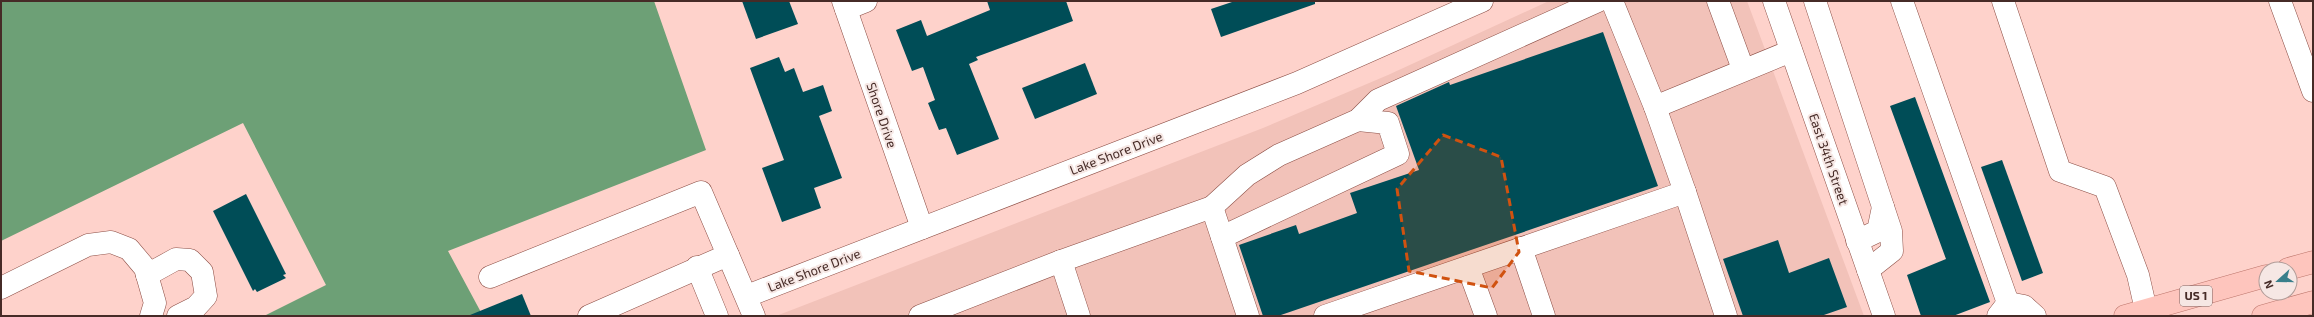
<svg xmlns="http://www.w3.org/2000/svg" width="2314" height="317" viewBox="0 0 2314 317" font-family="'Exo 2',sans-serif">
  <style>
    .built { fill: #f2c2b9 }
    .water { fill: #6da076 }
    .building { fill: #004d57 }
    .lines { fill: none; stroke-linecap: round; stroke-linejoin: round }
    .minor-casing { stroke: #8c4e45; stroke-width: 23 }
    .major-casing { stroke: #bd766c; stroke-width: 23 }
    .minor { stroke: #fff; stroke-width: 22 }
    .major { stroke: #fec5bd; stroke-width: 22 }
    .marked { fill: #d05210; fill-opacity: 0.2; stroke: #d05210; stroke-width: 3; stroke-dasharray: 8 5; stroke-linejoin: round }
    .labels { text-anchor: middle; stroke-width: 4; stroke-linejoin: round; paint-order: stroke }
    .shield { fill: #f6e7e4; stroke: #7b6360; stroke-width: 1 }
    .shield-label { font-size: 12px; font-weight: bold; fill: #462b27 }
    .street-label { font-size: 13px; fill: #462b27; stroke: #f6e7e4 }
  </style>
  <rect width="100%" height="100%" fill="#fed2cb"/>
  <!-- built -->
  <polygon class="built" points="1549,1 1747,1 1864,316 776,316 1263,128 1388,75"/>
  <!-- water -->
  <polygon class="water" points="1,1 654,1 706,150 448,251 483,316 264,316 326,285 243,123 1,241"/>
  <!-- building -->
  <g class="building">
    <polygon points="742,1 789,1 798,24 756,39"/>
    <polygon points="987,1 1066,1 1073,21 976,57 978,60 969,64 999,139 957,155 946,128 939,130 928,103 935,100 923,67 912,71 896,30 921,20 927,36 990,10"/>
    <polygon points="1235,1 1315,1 1315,4 1221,37 1211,9"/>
    <polygon points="1603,32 1658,186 1278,316 1263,316 1239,245 1296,225 1299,234 1357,213 1350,193 1419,170 1396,106 1449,82 1450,85"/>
    <polygon points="779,57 785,72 794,68 803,92 823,85 832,111 819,116 842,178 814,188 821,208 782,222 762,168 784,160 750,68"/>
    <polygon points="1085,63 1097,94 1035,119 1022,88"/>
    <polygon points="1915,97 1990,302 1953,316 1921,316 1907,275 1946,259 1890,106"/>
    <polygon points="2002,160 2043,273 2022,281 1981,167"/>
    <polygon points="246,194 286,274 283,275 286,278 257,292 255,289 253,291 213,211"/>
    <polygon points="1778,240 1789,273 1829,258 1847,307 1821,316 1743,316 1723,259"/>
    <polygon points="522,294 531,316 470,316 470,315"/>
  </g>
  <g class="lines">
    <defs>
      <g id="minor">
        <polyline points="843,1 922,228"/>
        <polyline points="1612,1 1655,107 1685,192"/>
        <polyline points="1718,1 1743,69"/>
        <polyline points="1774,1 1884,316"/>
        <polyline points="1815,1 1891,231 1892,251 1868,270"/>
        <polyline points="1902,1 2008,303"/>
        <polyline points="2003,1 2060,171 2105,187 2138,275 2146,310"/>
        <polyline points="2280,1 2313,91"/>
        <polyline points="846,9 866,1"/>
        <polyline points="1655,107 1791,51"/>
        <polyline points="1212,207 1247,175 1279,155 1358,120 1378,100 1598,1"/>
        <polyline points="1222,237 1398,154 1388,123 1358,120"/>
        <polyline points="1857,241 1878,231 1883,207"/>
        <polyline points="1521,248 1544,316"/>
        <polyline points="728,255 754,316"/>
        <polyline points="1061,261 1079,316"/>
        <polyline points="697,267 717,316"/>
        <polyline points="1468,267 1486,316"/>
        <polyline points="147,275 176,259 190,260 202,272 206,296 196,307 178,316"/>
        <polyline points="490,277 701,192 728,255 589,316"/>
        <polyline points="1,288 88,245 111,242 129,249 145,268 155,303 151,316"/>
        <polyline points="747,296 1297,83 1482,1"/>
        <polyline points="920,316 1061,261 1212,207 1248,316"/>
        <polyline points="1325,316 1685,192 1726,316"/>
        <polyline points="1998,316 2008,303 2024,306 2035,316"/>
      </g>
      <g id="major">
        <polyline points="2288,269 2313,262"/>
        <polyline points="2125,316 2266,276"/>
        <polyline points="2263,316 2313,302"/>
      </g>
    </defs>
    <!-- minor casing -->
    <use href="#minor" class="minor-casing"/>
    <!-- major casing -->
    <use href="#major" class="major-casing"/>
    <!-- minor -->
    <use href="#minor" class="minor"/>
    <!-- major -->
    <use href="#major" class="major"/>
  </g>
  <!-- marked area -->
  <path class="marked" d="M1443 135 1501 157 1519 252 1492 288 1409 271 1397 189Z"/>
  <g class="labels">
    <!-- shield labels -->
    <rect class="shield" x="2180" y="286" width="32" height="20" rx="3"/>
    <g class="shield-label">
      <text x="2196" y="300">US 1</text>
    </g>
    <!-- street labels -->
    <g class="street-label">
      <text transform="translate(882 115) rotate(71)" y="5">Shore Drive</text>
      <text transform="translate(1116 153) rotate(-21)" y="5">Lake Shore Drive</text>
      <text transform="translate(1829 159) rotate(71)" y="5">East 34th Street</text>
      <text transform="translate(814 270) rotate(-21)" y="5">Lake Shore Drive</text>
    </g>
  </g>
  <!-- border -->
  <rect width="2314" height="317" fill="none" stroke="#462b27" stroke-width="4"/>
  <!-- north arrow -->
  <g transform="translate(2278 281) rotate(249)"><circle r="19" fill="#f6e7e4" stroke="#b09c98"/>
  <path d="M0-3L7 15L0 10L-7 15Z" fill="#397f8b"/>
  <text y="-6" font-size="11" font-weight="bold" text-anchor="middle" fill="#462b27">N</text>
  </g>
</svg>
